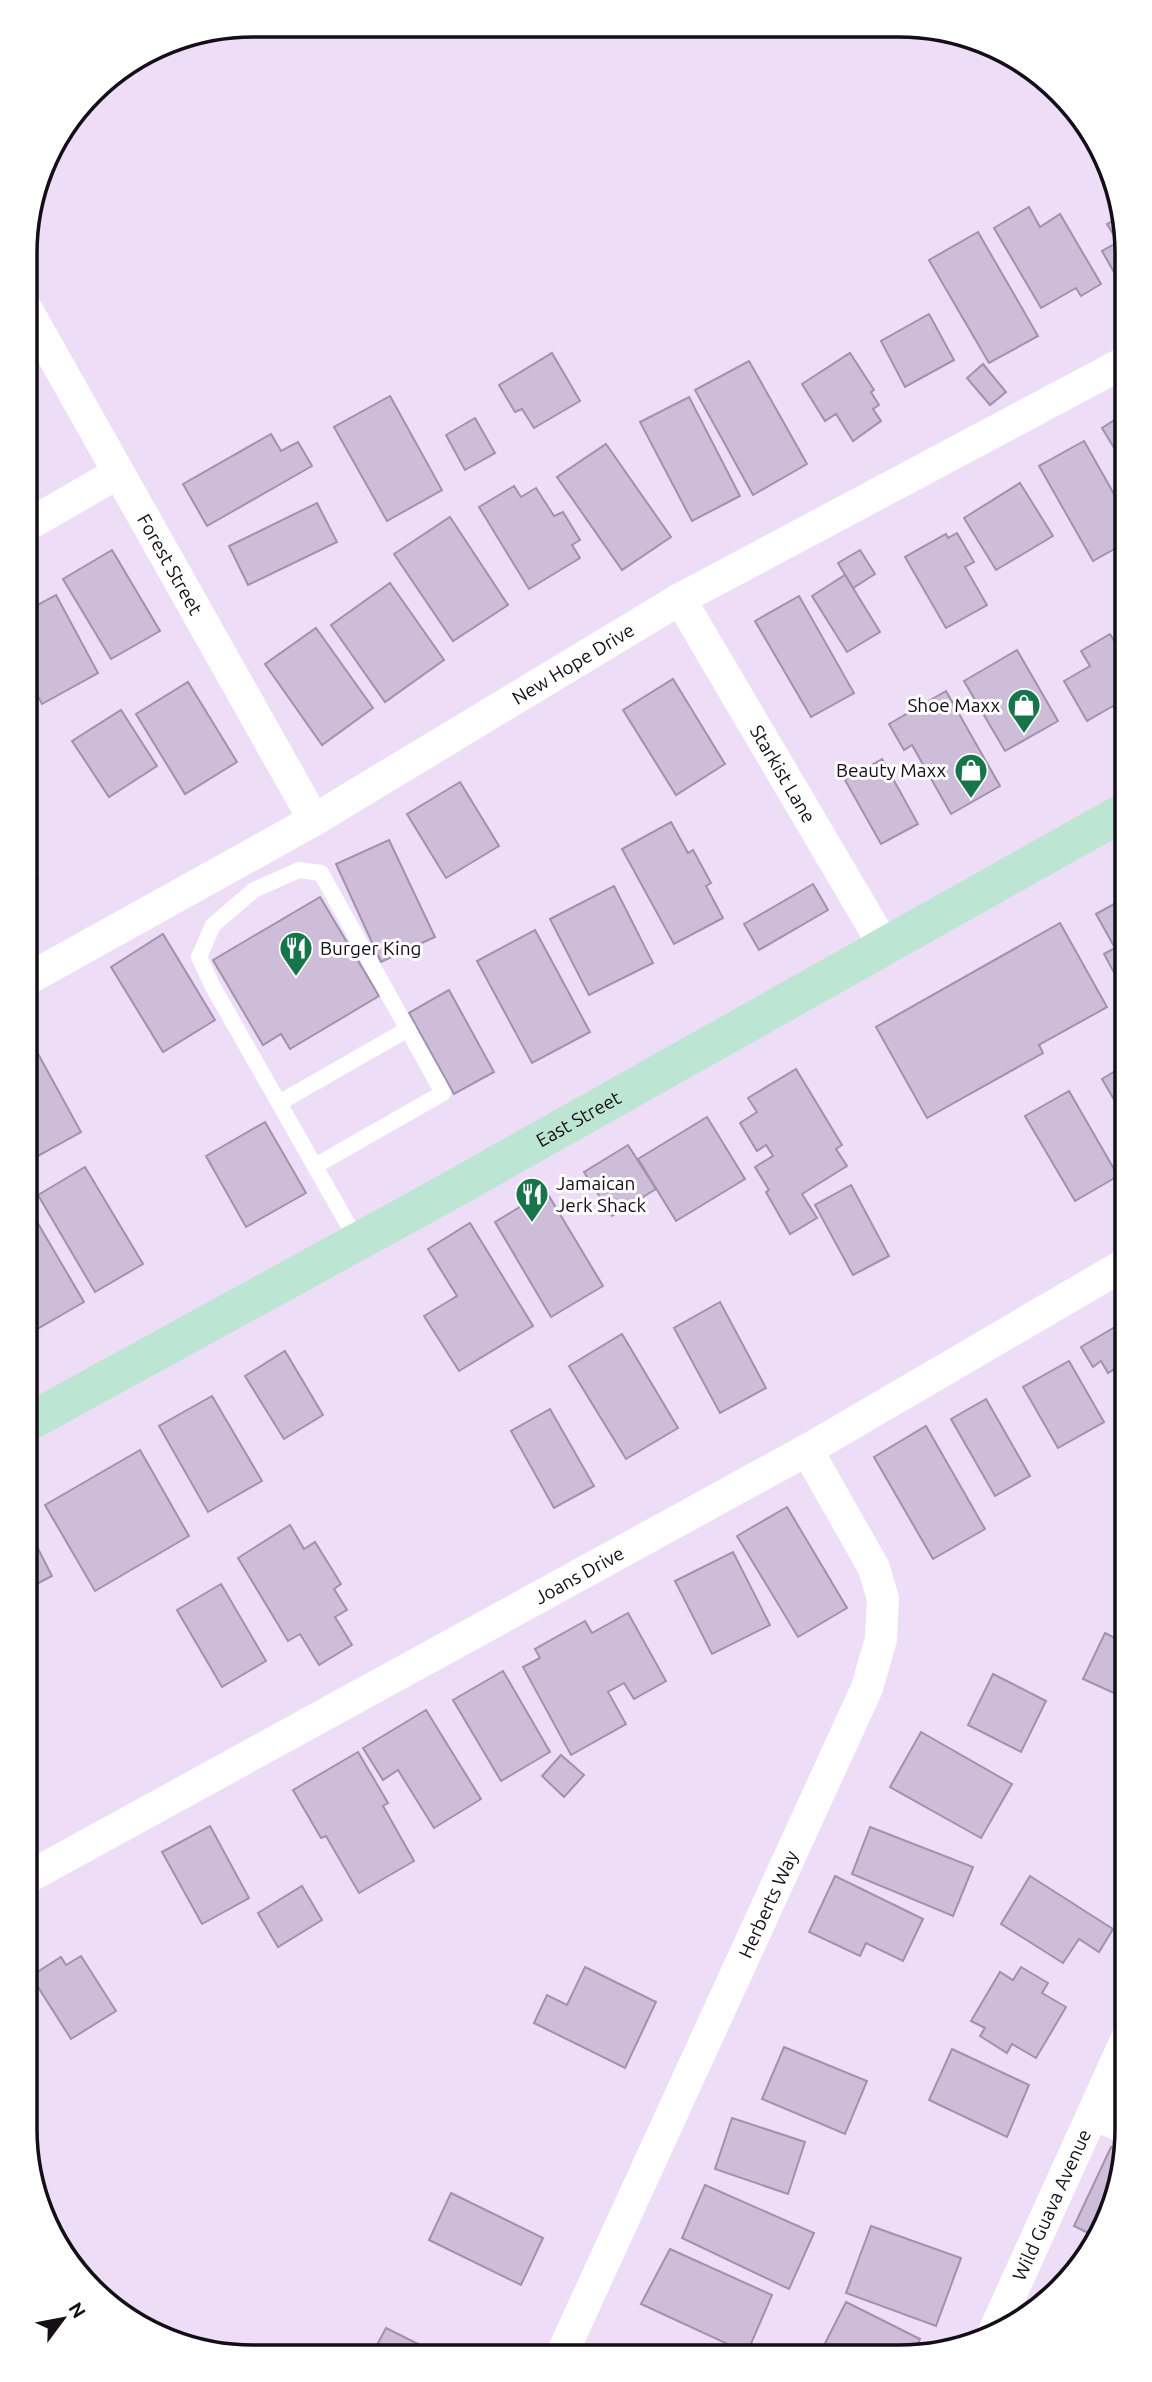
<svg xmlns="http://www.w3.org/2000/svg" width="1152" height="2382" viewBox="0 0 1152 2382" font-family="Ubuntu,sans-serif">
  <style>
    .building { fill: #cebdd8; stroke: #a191aa; stroke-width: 2 }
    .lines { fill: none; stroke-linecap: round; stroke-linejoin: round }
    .lane { stroke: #fff; stroke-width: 16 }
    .street { stroke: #fff; stroke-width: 32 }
    .secondary { stroke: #bce6d3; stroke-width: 38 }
    .labels { text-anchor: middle; stroke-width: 6; stroke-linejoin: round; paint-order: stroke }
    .street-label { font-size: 19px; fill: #140e17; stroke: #fff }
    .poi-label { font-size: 19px; fill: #140e17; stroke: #fff; text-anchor: end }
    .rim { fill: none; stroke: #140e17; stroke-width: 3.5 }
  </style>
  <rect width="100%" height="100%" fill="#eeddf7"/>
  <!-- building -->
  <g class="building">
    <polygon points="1029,207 1040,227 1060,214 1101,284 1081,296 1076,288 1041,308 994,228"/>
    <polygon points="1121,216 1128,252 1127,295 1102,251 1118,242 1107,224"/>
    <polygon points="978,232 1038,336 989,363 929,260"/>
    <polygon points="929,314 954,360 905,387 881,341"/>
    <polygon points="552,353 580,401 534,428 522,409 515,412 499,385"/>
    <polygon points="850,353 874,390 871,392 879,405 873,409 881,421 853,441 836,414 825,421 802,384"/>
    <polygon points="749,361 807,464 753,495 695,390"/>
    <polygon points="983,364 1006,392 990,405 967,378"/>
    <polygon points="390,396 442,490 387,521 334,427"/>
    <polygon points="689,397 740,496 692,521 640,422"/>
    <polygon points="1127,412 1127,469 1102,428"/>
    <polygon points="475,418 495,453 465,470 446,435"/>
    <polygon points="271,434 281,451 298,442 312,466 207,526 183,484"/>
    <polygon points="1084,441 1127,517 1127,542 1093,561 1039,466"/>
    <polygon points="606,444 671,537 622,570 557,477"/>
    <polygon points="1020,483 1053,536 996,570 964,518"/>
    <polygon points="514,486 521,497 536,488 554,516 563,512 580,540 572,545 580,558 529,589 479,507"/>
    <polygon points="317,503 337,542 248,585 229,546"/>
    <polygon points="450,517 508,605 453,641 394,554"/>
    <polygon points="957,533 974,562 965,567 987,605 946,628 905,557 946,534 948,538"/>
    <polygon points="112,550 160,631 111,659 63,579"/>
    <polygon points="860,550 875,574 853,588 838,563"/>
    <polygon points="845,575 880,632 847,652 812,596"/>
    <polygon points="390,583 444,660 385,702 331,625"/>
    <polygon points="56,595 98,673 42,704 26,674 26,611"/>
    <polygon points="799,596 854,693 811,717 755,621"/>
    <polygon points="316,628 373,708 322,745 265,664"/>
    <polygon points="1110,634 1127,663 1127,725 1125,726 1113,706 1087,721 1064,681 1090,666 1081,651"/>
    <polygon points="1017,650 1058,721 1005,751 964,681"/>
    <polygon points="673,679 725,764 676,795 623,710"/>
    <polygon points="188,682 237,762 185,794 136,714"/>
    <polygon points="946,691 1000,786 951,814 912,745 904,750 889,724"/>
    <polygon points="121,710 157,766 109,797 72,741"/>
    <polygon points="882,759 918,824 881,844 845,780"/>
    <polygon points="460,782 499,846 446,878 407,814"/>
    <polygon points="671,822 688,853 693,850 711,883 706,886 723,918 674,944 622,849"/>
    <polygon points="389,840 435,937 381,962 336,864"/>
    <polygon points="26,859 38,879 26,887"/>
    <polygon points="813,884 828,910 759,950 744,924"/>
    <polygon points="614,886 653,963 589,995 550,919"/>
    <polygon points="320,897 379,996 290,1049 281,1034 263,1045 213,960"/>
    <polygon points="1127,897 1127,975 1118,980 1104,954 1115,948 1096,914"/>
    <polygon points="1060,923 1107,1007 1039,1045 1043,1053 927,1118 876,1027"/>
    <polygon points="535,930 590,1032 532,1063 477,961"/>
    <polygon points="163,934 215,1020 163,1052 111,967"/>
    <polygon points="449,990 494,1072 454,1094 409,1013"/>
    <polygon points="26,1032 81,1132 25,1163"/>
    <polygon points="1127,1064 1127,1120 1126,1120 1102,1079"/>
    <polygon points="796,1069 842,1145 836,1149 847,1166 802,1194 817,1218 790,1234 766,1192 769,1190 755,1167 773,1156 766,1145 757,1151 740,1123 757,1112 748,1098"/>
    <polygon points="1069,1091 1118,1176 1075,1201 1025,1116"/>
    <polygon points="707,1117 745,1179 676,1221 638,1159"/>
    <polygon points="265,1122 306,1193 246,1227 206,1156"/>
    <polygon points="628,1145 656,1189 612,1216 584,1172"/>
    <polygon points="85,1167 143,1264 95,1292 38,1195"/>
    <polygon points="851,1185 889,1256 853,1275 815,1205"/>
    <polygon points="546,1191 603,1286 551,1317 495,1222"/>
    <polygon points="33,1215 84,1302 25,1336 25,1219"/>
    <polygon points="470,1223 533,1326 459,1371 424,1316 457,1296 428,1249"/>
    <polygon points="720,1302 766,1388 720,1413 674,1328"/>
    <polygon points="1127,1320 1127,1379 1119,1366 1108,1373 1101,1361 1093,1367 1081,1347"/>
    <polygon points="622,1334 678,1428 626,1459 569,1366"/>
    <polygon points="285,1351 323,1415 284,1439 245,1376"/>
    <polygon points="1069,1361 1104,1422 1058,1448 1023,1387"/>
    <polygon points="212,1396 262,1481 208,1512 159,1426"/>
    <polygon points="986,1399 1030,1476 995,1496 951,1419"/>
    <polygon points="550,1409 594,1486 554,1508 511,1431"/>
    <polygon points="926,1426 985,1529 933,1559 874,1457"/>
    <polygon points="140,1450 189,1536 95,1591 45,1505"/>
    <polygon points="787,1507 847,1608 798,1637 737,1536"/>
    <polygon points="25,1523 52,1576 25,1590"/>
    <polygon points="290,1525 304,1549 315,1542 341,1584 334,1589 347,1610 335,1617 352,1645 319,1665 300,1634 288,1641 238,1558"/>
    <polygon points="733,1552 770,1625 712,1654 675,1581"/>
    <polygon points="221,1584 266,1661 222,1687 177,1610"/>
    <polygon points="628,1613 666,1681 634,1699 624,1683 608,1692 626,1724 571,1755 523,1667 540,1658 535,1649 585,1621 592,1633"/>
    <polygon points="1105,1633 1127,1644 1127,1699 1083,1679"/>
    <polygon points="503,1671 550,1752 501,1781 453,1700"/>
    <polygon points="993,1674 1046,1701 1021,1752 968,1725"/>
    <polygon points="426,1710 481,1799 434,1828 398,1770 383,1780 363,1748"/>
    <polygon points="921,1732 1012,1784 981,1838 890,1787"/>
    <polygon points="358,1752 388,1803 383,1806 414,1861 359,1893 326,1836 321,1838 293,1790"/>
    <polygon points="561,1755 584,1775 564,1797 542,1776"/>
    <polygon points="210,1826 249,1898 202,1924 162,1852"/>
    <polygon points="870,1827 973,1867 953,1916 852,1874"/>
    <polygon points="835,1876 923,1919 903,1961 866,1943 860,1956 809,1932"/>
    <polygon points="1030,1876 1113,1929 1099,1952 1079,1939 1063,1963 1001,1924"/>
    <polygon points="302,1886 322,1920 278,1947 258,1913"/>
    <polygon points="81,1956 116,2011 71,2039 31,1976 61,1957 66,1965"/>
    <polygon points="585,1967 656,2002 625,2068 534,2023 547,1995 567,2005"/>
    <polygon points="1021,1967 1048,1983 1042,1993 1066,2007 1036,2058 1012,2044 1007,2053 980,2036 985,2028 971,2021 1000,1972 1013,1980"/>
    <polygon points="25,2024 36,2040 25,2048"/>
    <polygon points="784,2047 867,2081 845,2134 762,2099"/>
    <polygon points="952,2049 1029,2085 1007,2137 929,2100"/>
    <polygon points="732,2118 805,2142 788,2194 715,2169"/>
    <polygon points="1111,2147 1125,2154 1110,2216 1098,2238 1074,2226"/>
    <polygon points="705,2185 814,2233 789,2289 682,2238"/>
    <polygon points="451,2193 543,2238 521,2285 429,2240"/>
    <polygon points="871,2226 961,2258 936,2326 846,2293"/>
    <polygon points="670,2249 772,2295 747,2353 641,2304"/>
    <polygon points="846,2302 920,2339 913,2355 900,2357 818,2357"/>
    <polygon points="386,2328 442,2356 371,2356"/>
  </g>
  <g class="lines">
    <!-- lane -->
    <g class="lane">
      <polyline points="279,1103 408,1029"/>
      <polyline points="315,1166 443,1093 321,873 299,870 254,890 213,925 199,957 213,987 358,1242"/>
    </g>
    <!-- street -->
    <g class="street">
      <path id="s1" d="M26 308 314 820"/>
      <polyline points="26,526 118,473"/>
      <path id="s2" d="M680 599 885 947"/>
      <path id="s3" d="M26 980 314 820 680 599 1127 361"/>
      <path id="s4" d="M25 1879 807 1450 1127 1263"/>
      <polyline points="1094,2114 1127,2129"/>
      <path id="s5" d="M992 2336 1127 2038"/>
      <path id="s6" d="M561 2356 867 1688 881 1639 883 1599 874 1568 807 1450"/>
    </g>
    <!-- secondary -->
    <path class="secondary" id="s7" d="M25 1424 432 1201 1127 810"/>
  </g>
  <!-- icons -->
  <defs>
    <symbol id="shop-pin" viewBox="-11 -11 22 30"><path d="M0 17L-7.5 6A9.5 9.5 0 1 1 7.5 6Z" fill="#17754b" stroke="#fff"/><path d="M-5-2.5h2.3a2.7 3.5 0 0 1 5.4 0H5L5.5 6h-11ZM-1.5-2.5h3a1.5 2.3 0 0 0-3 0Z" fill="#fff"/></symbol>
    <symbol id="restaurant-pin" viewBox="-11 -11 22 30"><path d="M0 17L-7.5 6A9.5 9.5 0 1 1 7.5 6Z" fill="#17754b" stroke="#fff"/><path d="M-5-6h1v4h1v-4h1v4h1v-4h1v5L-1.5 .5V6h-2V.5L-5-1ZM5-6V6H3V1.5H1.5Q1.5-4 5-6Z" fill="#fff"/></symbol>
  </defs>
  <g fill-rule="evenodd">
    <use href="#shop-pin" x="1005" y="686" width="38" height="52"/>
    <use href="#shop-pin" x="952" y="751" width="38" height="52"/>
    <use href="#restaurant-pin" x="277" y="929" width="38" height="52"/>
    <use href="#restaurant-pin" x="513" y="1175" width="38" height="52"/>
  </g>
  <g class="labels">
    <!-- street labels -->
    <g class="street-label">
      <text dy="7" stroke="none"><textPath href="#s1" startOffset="294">Forest Street</textPath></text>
      <text dy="7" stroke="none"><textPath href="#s3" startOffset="632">New Hope Drive</textPath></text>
      <text dy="7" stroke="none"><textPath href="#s2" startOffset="203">Starkist Lane</textPath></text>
      <text dy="7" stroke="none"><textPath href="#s7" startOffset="632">East Street</textPath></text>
      <text dy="7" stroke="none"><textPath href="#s4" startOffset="632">Joans Drive</textPath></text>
      <text dy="7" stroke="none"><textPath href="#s6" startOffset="497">Herberts Way</textPath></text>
      <text dy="7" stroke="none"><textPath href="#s5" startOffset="144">Wild Guava Avenue</textPath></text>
    </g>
    <!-- poi labels -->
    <g class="poi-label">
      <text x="1000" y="712">Shoe Maxx</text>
      <text x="946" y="777">Beauty Maxx</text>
      <text x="320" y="955" text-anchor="start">Burger King</text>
      <text x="556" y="1190" text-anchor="start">Jamaican<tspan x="556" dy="22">Jerk Shack</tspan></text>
    </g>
  </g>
  <!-- crop -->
  <path d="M0 0H1152V2382H0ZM253 37H899A216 216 0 0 1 1115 253V2129A216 216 0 0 1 899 2345H253A216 216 0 0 1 37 2129V253A216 216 0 0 1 253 37Z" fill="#fff" fill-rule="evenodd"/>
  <path class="rim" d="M253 37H899A216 216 0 0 1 1115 253V2129A216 216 0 0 1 899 2345H253A216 216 0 0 1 37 2129V253A216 216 0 0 1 253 37Z"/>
  <!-- north arrow -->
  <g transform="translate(63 2319) rotate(58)" stroke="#ffffff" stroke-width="5" paint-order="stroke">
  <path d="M0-5L12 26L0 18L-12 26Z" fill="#140e17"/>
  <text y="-10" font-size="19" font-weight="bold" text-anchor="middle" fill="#140e17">N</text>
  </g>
</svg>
